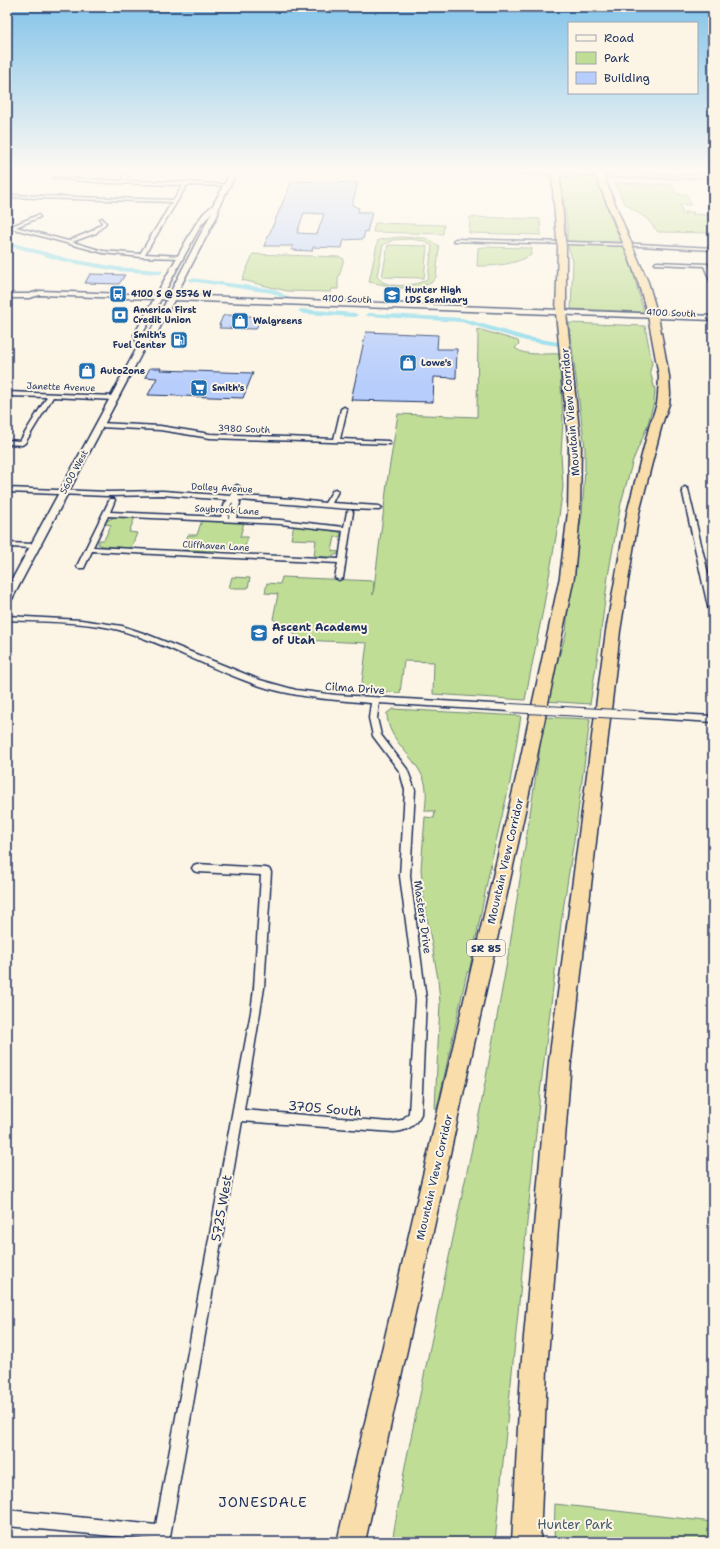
<svg xmlns="http://www.w3.org/2000/svg" width="720" height="1549" viewBox="0 0 720 1549" font-family="'Shantell Sans',sans-serif">
  <style>
    .green { fill: #c0dd95; stroke: #6e867a; fill-rule: evenodd }
    .lines { fill: none; stroke-linecap: round; stroke-linejoin: round }
    .canal { fill: #8cdaea; fill-rule: evenodd }
    .building { fill: #b7cdfc; stroke: #1b2f5e; fill-rule: evenodd }
    .street-casing { stroke: #1b2f5e; stroke-width: 3 }
    .secondary-casing { stroke: #1b2f5e; stroke-width: 3 }
    .highway-casing { stroke: #1b2f5e; stroke-width: 3 }
    .street { fill: #fcf5e5; fill-rule: evenodd }
    .secondary { fill: #fcf5e5; fill-rule: evenodd }
    .highway { fill: #f9deab; fill-rule: evenodd }
    .street-bridge-casing { stroke: #1b2f5e; stroke-width: 10; stroke-linecap: butt }
    .highway-bridge-casing { stroke: #1b2f5e; stroke-width: 10; stroke-linecap: butt }
    .street-bridge { stroke: #fcf5e5; stroke-width: 8 }
    .highway-bridge { stroke: #f9deab; stroke-width: 8 }
    .labels { text-anchor: middle; stroke-width: 4; stroke-linejoin: round; paint-order: stroke }
    .far-poi-label { font-size: 9px; font-weight: bold; fill: #1b2f5e; stroke: #fcf5e5; text-anchor: start }
    .far-street-label { font-size: 9px; fill: #1b2f5e; stroke: #fcf5e5 }
    .shield { fill: #fcf5e5; stroke: #5e6a86; stroke-width: 1 }
    .shield-label { font-size: 10px; font-weight: bold; fill: #1b2f5e }
    .street-label { font-size: 11px; fill: #1b2f5e; stroke: #fcf5e5 }
    .poi-label { font-size: 11px; font-weight: bold; fill: #1b2f5e; stroke: #fcf5e5; text-anchor: start }
    .near-street-label { font-size: 13px; fill: #1b2f5e; stroke: #fcf5e5 }
    .near-park-label { font-size: 13px; fill: #445a6c; stroke: #fcf5e5 }
    .near-neighbourhood-label { font-size: 14px; letter-spacing: 1px; fill: #1b2f5e; stroke: #fcf5e5 }
  </style>
  <rect width="100%" height="100%" fill="#fcf5e5"/>
  <filter id="ink" filterUnits="userSpaceOnUse"><feTurbulence type="fractalNoise" baseFrequency=".025" numOctaves="2"/><feDisplacementMap in="SourceGraphic" scale="8" xChannelSelector="R" yChannelSelector="G"/><feConvolveMatrix kernelMatrix="1 2 1 2 8 2 1 2 1" color-interpolation-filters="sRGB"/></filter>
  <g filter="url(#ink)">
    <!-- green -->
    <g class="green">
      <polygon points="560,176 596,177 614,226 623,242 567,241 567,224"/>
      <polygon points="615,183 672,185 676,194 687,194 691,205 680,205 683,214 686,214 684,212 693,212 694,213 692,214 713,215 713,233 658,232 647,219 624,203"/>
      <polygon points="470,217 540,219 541,235 469,233"/>
      <polygon points="375,223 444,225 443,234 373,232"/>
      <path d="M399 237 425 238 438 245 439 248 436 277 431 283 420 287 401 288 369 282 378 240ZM409 239 424 241 432 246 428 278C419 287 381 290 377 275L383 245 393 240Z"/>
      <path d="M567 244 624 246C633 267 637 290 644 312L571 309 573 261Z"/>
      <polygon points="388,245 427,246 424,278 382,277"/>
      <path d="M482 247 532 248 531 255C513 265 497 266 477 266L478 248Z"/>
      <polygon points="253,254 340,257 344,259 338,279 338,289 332,289 331,292 287,291 242,280"/>
      <polygon points="569,323 645,326 652,363 650,371 655,390 654,402 647,427 633,460 621,503 608,576 599,647 590,704 545,701 566,634 570,580 582,514 585,469 585,448"/>
      <path d="M478 329 518 341 519 344 515 348C525 357 547 353 559 354L563 420 561 454 563 487 557 531 543 610 525 700 433 694 434 662 404 661 400 693 361 690 367 643 302 640 273 619 278 594 265 593 267 583 280 584 282 577 374 581 373 595 388 476 398 414 477 417Z"/>
      <polygon points="117,516 135,517 129,532 137,533 131,548 103,546 98,544 99,540 104,540 111,525 105,524 106,521"/>
      <polygon points="202,520 244,522 240,537 248,537 243,553 236,552 236,548 219,547 218,551 183,550 188,535 197,535"/>
      <polygon points="294,525 340,532 341,537 335,537 332,551 339,552 338,554 329,557 314,556 316,540 291,539"/>
      <polygon points="232,577 250,578 248,588 229,588"/>
      <path d="M393 709 521 716 510 782 492 858 469 972H467L437 1109H435L440 1003 438 979 423 894 421 869 425 817 434 818 435 811H425C426 801 427 792 425 783 417 756 387 742 387 713Z"/>
      <polygon points="542,717 590,719 576,827 561,923 540,1093 495,1542 392,1542 405,1466 481,1105 509,951 539,755"/>
      <polygon points="555,1504 713,1522 713,1542 554,1542"/>
    </g>
    <g class="lines">
      <!-- canal -->
      <g class="canal">
        <polygon points="7,241 66,258 117,267 160,270 163,272 160,274 117,271 65,262 7,245"/>
        <polygon points="191,278 274,289 290,298 285,299 272,293 189,281 189,279"/>
        <polygon points="301,309 355,313 358,315 355,317 304,314 298,311"/>
        <polygon points="369,313 462,318 527,337 559,342 562,344 559,346 526,341 461,322 367,316 366,315"/>
        <polygon points="713,360 713,364 708,362 709,361"/>
      </g>
    </g>
    <!-- building -->
    <g class="building">
      <path d="M292 181 358 183 352 205 359 208 358 212H372L367 232 365 231 363 239 344 240 342 248 313 247 312 251 291 250 293 246H264ZM304 213 324 214 317 234 297 233Z"/>
      <polygon points="90,274 125,275 119,284 85,283"/>
      <polygon points="226,315 247,316 261,317 256,329 219,328 221,325 219,325 223,316"/>
      <polygon points="366,332 438,335 437,349 457,349 456,378 434,377 433,402 351,400"/>
      <polygon points="150,368 161,368 160,370 253,373 243,398 148,395 157,378 145,377"/>
    </g>
    <g class="lines">
      <defs>
        <g id="street">
          <polygon points="128,170 132,170 125,181 186,182 229,185 227,186 187,185 145,254 181,256 183,257 183,258 141,257 103,253 7,227 7,225 12,226 38,215 40,217 16,227 68,241 92,231 102,223 100,219 102,218 106,223 96,233 72,242 103,251 140,254 172,202 7,197 7,195 174,200 183,185 108,183 53,178 55,177 121,181"/>
          <polygon points="478,170 683,176 699,175 707,170 712,170 701,177 683,178 545,175"/>
          <polygon points="455,239 639,244 713,248 713,250 639,246 453,241"/>
          <polygon points="657,262 708,264 713,277 713,284 711,283 704,266 655,264 655,263"/>
          <polygon points="7,392 114,396 117,398 114,400 53,397 25,443 22,445 7,444 7,440 20,441 47,397 7,396"/>
          <polygon points="344,407 347,409 340,439 388,441 390,442 390,444 210,438 160,430 99,427 96,425 99,423 160,426 210,434 334,439 341,409"/>
          <path d="M237 485 240 487 238 496 293 499 325 503 333 490 335 489 338 491 332 503 379 506 382 508 379 510C332 509 286 503 239 500L240 503 236 518 280 520 344 527 347 512 350 510 352 511 353 512 343 578 339 580 335 578 338 563 92 551 84 568H78L77 566 110 499H114L115 500 110 512 221 517 225 503 228 500 163 495 108 496 7 492V488L108 492 163 491 231 496 234 487ZM233 502 229 518H228L231 504ZM108 516 280 524 343 531 339 559 93 547Z"/>
          <polygon points="685,487 688,489 713,595 713,613 709,611 682,489"/>
          <polygon points="7,543 34,544 38,546 34,548 7,547"/>
          <path d="M7 616 81 620 122 626 146 634 260 680 296 690 336 695 510 705 514 708 510 711 379 703 377 718 381 735 407 769 415 790 410 876 426 999 421 1114C415 1126 407 1131 394 1132L242 1121 169 1542H153L154 1540 7 1526V1510L156 1525 251 1012 254 988 261 875 197 872 194 871 192 868 194 865 197 864 266 868 269 869 271 872 264 988 244 1110 390 1122 402 1120 409 1113 416 999 400 876 405 790 400 772 373 736 369 718 371 703C331 700 292 697 254 684 208 668 165 643 119 630 83 621 44 622 7 620Z"/>
          <polygon points="636,712 713,716 713,722 633,717 632,715 633,713"/>
        </g>
        <path id="secondary" d="M232 170H238L219 206 218 214 176 295 713 316V320L174 300 156 335 145 347 12 599 7 602V589L138 346 134 335 154 299 40 295 29 298H7V294H29L40 291 156 295 195 225 204 213 213 205ZM212 212 169 295H163L201 225ZM161 299 167 300 149 334 144 340 142 335Z"/>
        <g id="highway">
          <polygon points="553,176 559,176 560,178 565,240 561,243 557,240 552,178"/>
          <polygon points="598,177 604,177 605,179 631,243 630,245 624,245 623,243 597,179"/>
          <polygon points="562,244 566,247 566,313 581,447 580,512 574,577 536,761 365,1542 337,1542 520,761 560,577 568,512 569,447 556,313 558,247"/>
          <polygon points="630,247 634,250 648,282 658,316 669,376 670,394 669,404 662,424 639,513 620,631 571,1061 547,1370 540,1542 512,1542 521,1370 549,1061 606,631 627,513 650,424 657,404 658,394 659,376 648,316 638,282 626,250"/>
        </g>
      </defs>
      <!-- street casing -->
      <use href="#street" class="street-casing"/>
      <!-- secondary casing -->
      <use href="#secondary" class="secondary-casing"/>
      <!-- highway casing -->
      <use href="#highway" class="highway-casing"/>
      <!-- street -->
      <use href="#street" class="street"/>
      <!-- secondary -->
      <use href="#secondary" class="secondary"/>
      <!-- highway -->
      <use href="#highway" class="highway"/>
      <defs>
        <polyline id="street-bridge" points="510,708 636,715"/>
        <g id="highway-bridge">
          <polyline points="555,171 556,178"/>
          <polyline points="598,172 601,179"/>
          <polyline points="561,240 562,247"/>
          <polyline points="627,243 630,250"/>
        </g>
      </defs>
      <!-- street-bridge casing -->
      <use href="#street-bridge" class="street-bridge-casing"/>
      <!-- highway-bridge casing -->
      <use href="#highway-bridge" class="highway-bridge-casing"/>
      <!-- street-bridge -->
      <use href="#street-bridge" class="street-bridge"/>
      <!-- highway-bridge -->
      <use href="#highway-bridge" class="highway-bridge"/>
    </g>
  </g>
  <!-- sky -->
  <linearGradient id="sky" x2="0" y2="1"><stop stop-color="#83c3e9"/><stop offset="0.44" stop-color="#fefaf3"/><stop offset="1" stop-color="#fefaf3" stop-opacity="0"/></linearGradient>
  <rect width="720" height="387" fill="url(#sky)"/>
  <!-- icons -->
  <defs>
    <symbol id="bus-square" viewBox="-11 -11 22 22"><rect x="-9" y="-9" width="18" height="18" rx="4" fill="#1f6fb2" stroke="#fcf5e5"/><path d="M-5-6H5V4H4V6H2V4H-2V6H-4V4H-5ZM-3.5-4V0h7V-4ZM-3.5 1.2v1.5H-2V1.2ZM2 1.2v1.5H3.5V1.2Z" fill="#fff"/></symbol>
    <symbol id="school-square" viewBox="-11 -11 22 22"><rect x="-9" y="-9" width="18" height="18" rx="4" fill="#1f6fb2" stroke="#fcf5e5"/><path d="M0-5L7-2L0 1L-7-2ZM-4 1L0 2.5L4 1V4Q0 6-4 4Z" fill="#fff"/></symbol>
    <symbol id="bank-square" viewBox="-11 -11 22 22"><rect x="-9" y="-9" width="18" height="18" rx="4" fill="#1f6fb2" stroke="#fcf5e5"/><path d="M-6-4H6V4H-6ZM0-2.3a2.3 2.3 0 1 0 0 4.6a2.3 2.3 0 1 0 0-4.6Z" fill="#fff"/></symbol>
    <symbol id="shop-square" viewBox="-11 -11 22 22"><rect x="-9" y="-9" width="18" height="18" rx="4" fill="#1f6fb2" stroke="#fcf5e5"/><path d="M-5-2.5h2.3a2.7 3.5 0 0 1 5.4 0H5L5.5 6h-11ZM-1.5-2.5h3a1.5 2.3 0 0 0-3 0Z" fill="#fff"/></symbol>
    <symbol id="fuel-square" viewBox="-11 -11 22 22"><rect x="-9" y="-9" width="18" height="18" rx="4" fill="#1f6fb2" stroke="#fcf5e5"/><path d="M-5.5-6h7V0h2V4h1.3V-2.5L3-4.5l.8-.8L6-3V5H2.5V1h-1V6h-7ZM-4.2-4.7v3.2H.2V-4.7Z" fill="#fff"/></symbol>
    <symbol id="supermarket-square" viewBox="-11 -11 22 22"><rect x="-9" y="-9" width="18" height="18" rx="4" fill="#1f6fb2" stroke="#fcf5e5"/><path d="M-6-5.5h2.5l.6 2H6L4.5 2H-2.5L-4.4-4H-6ZM-1.5 3.2a1.3 1.3 0 1 0 .1 0ZM3 3.2a1.3 1.3 0 1 0 .1 0Z" fill="#fff"/></symbol>
  </defs>
  <g fill-rule="evenodd">
    <use href="#bus-square" x="108" y="284" width="20" height="20"/>
    <use href="#school-square" x="382" y="285" width="20" height="20"/>
    <use href="#bank-square" x="110" y="305" width="20" height="20"/>
    <use href="#shop-square" x="230" y="311" width="20" height="20"/>
    <use href="#fuel-square" x="169" y="330" width="20" height="20"/>
    <use href="#shop-square" x="398" y="353" width="20" height="20"/>
    <use href="#shop-square" x="77" y="361" width="20" height="20"/>
    <use href="#supermarket-square" x="189" y="378" width="20" height="20"/>
    <use href="#school-square" x="249" y="623" width="20" height="20"/>
  </g>
  <g class="labels">
    <!-- far-poi labels -->
    <g class="far-poi-label">
      <text x="405" y="293">Hunter High<tspan x="405" dy="10">LDS Seminary</tspan></text>
      <text x="131" y="297">4100 S @ 5576 W</text>
      <text x="133" y="313">America First<tspan x="133" dy="10">Credit Union</tspan></text>
      <text x="253" y="324">Walgreens</text>
      <text x="166" y="338" text-anchor="end">Smith's<tspan x="166" dy="10">Fuel Center</tspan></text>
      <text x="421" y="366">Lowe's</text>
      <text x="100" y="374">AutoZone</text>
      <text x="212" y="391">Smith's</text>
    </g>
    <!-- far-street labels -->
    <g class="far-street-label">
      <text transform="translate(347 299) rotate(2)" y="3">4100 South</text>
      <text transform="translate(671 313) rotate(2)" y="3">4100 South</text>
      <text transform="translate(61 387) rotate(2)" y="3">Janette Avenue</text>
      <text transform="translate(244 429) rotate(2)" y="3">3980 South</text>
      <text transform="translate(74 472) rotate(-62)" y="3">5600 West</text>
      <text transform="translate(222 488) rotate(3)" y="3">Dolley Avenue</text>
      <text transform="translate(227 510) rotate(3)" y="3">Saybrook Lane</text>
      <text transform="translate(216 546) rotate(3)" y="3">Cliffhaven Lane</text>
    </g>
    <!-- shield labels -->
    <rect class="shield" x="467" y="940" width="38" height="16" rx="3"/>
    <g class="shield-label">
      <text x="486" y="952">SR 85</text>
    </g>
    <!-- street labels -->
    <g class="street-label">
      <text transform="translate(570 412) rotate(-95)" y="4">Mountain View Corridor</text>
      <text transform="translate(355 688) rotate(4)" y="4">Cilma Drive</text>
      <text transform="translate(505 861) rotate(-77)" y="4">Mountain View Corridor</text>
      <text transform="translate(423 917) rotate(82)" y="4">Masters Drive</text>
      <text transform="translate(434 1177) rotate(-77)" y="4">Mountain View Corridor</text>
    </g>
    <!-- poi labels -->
    <g class="poi-label">
      <text x="272" y="631">Ascent Academy<tspan x="272" dy="13">of Utah</tspan></text>
    </g>
    <!-- near-street labels -->
    <g class="near-street-label">
      <text transform="translate(325 1108) rotate(5)" y="5">3705 South</text>
      <text transform="translate(221 1208) rotate(-80)" y="5">5725 West</text>
    </g>
    <!-- near-park labels -->
    <g class="near-park-label">
      <text x="575" y="1529">Hunter Park</text>
    </g>
    <!-- near-neighbourhood labels -->
    <g class="near-neighbourhood-label">
      <text x="263" y="1507">JONESDALE</text>
    </g>
  </g>
  <!-- margin -->
  <rect width="720" height="1549" fill="none" stroke="#fcf5e5" stroke-width="24"/>
  <rect x="12" y="12" width="696" height="1525" fill="none" stroke="#1b2f5e" stroke-width="1.5" filter="url(#ink)"/>
  <!-- legend -->
  <rect x="568" y="22" width="130" height="72" fill="#fcf5e5" stroke="#a2a6af"/>
  <rect x="576" y="35" width="20" height="6" fill="#fcf5e5" stroke="#a2a6af"/>
  <text x="604" y="42" font-size="12" fill="#1b2f5e">Road</text>
  <rect x="576" y="52" width="20" height="12" fill="#c0dd95" stroke="#a2a6af"/>
  <text x="604" y="62" font-size="12" fill="#1b2f5e">Park</text>
  <rect x="576" y="72" width="20" height="12" fill="#b7cdfc" stroke="#a2a6af"/>
  <text x="604" y="82" font-size="12" fill="#1b2f5e">Building</text>
</svg>
